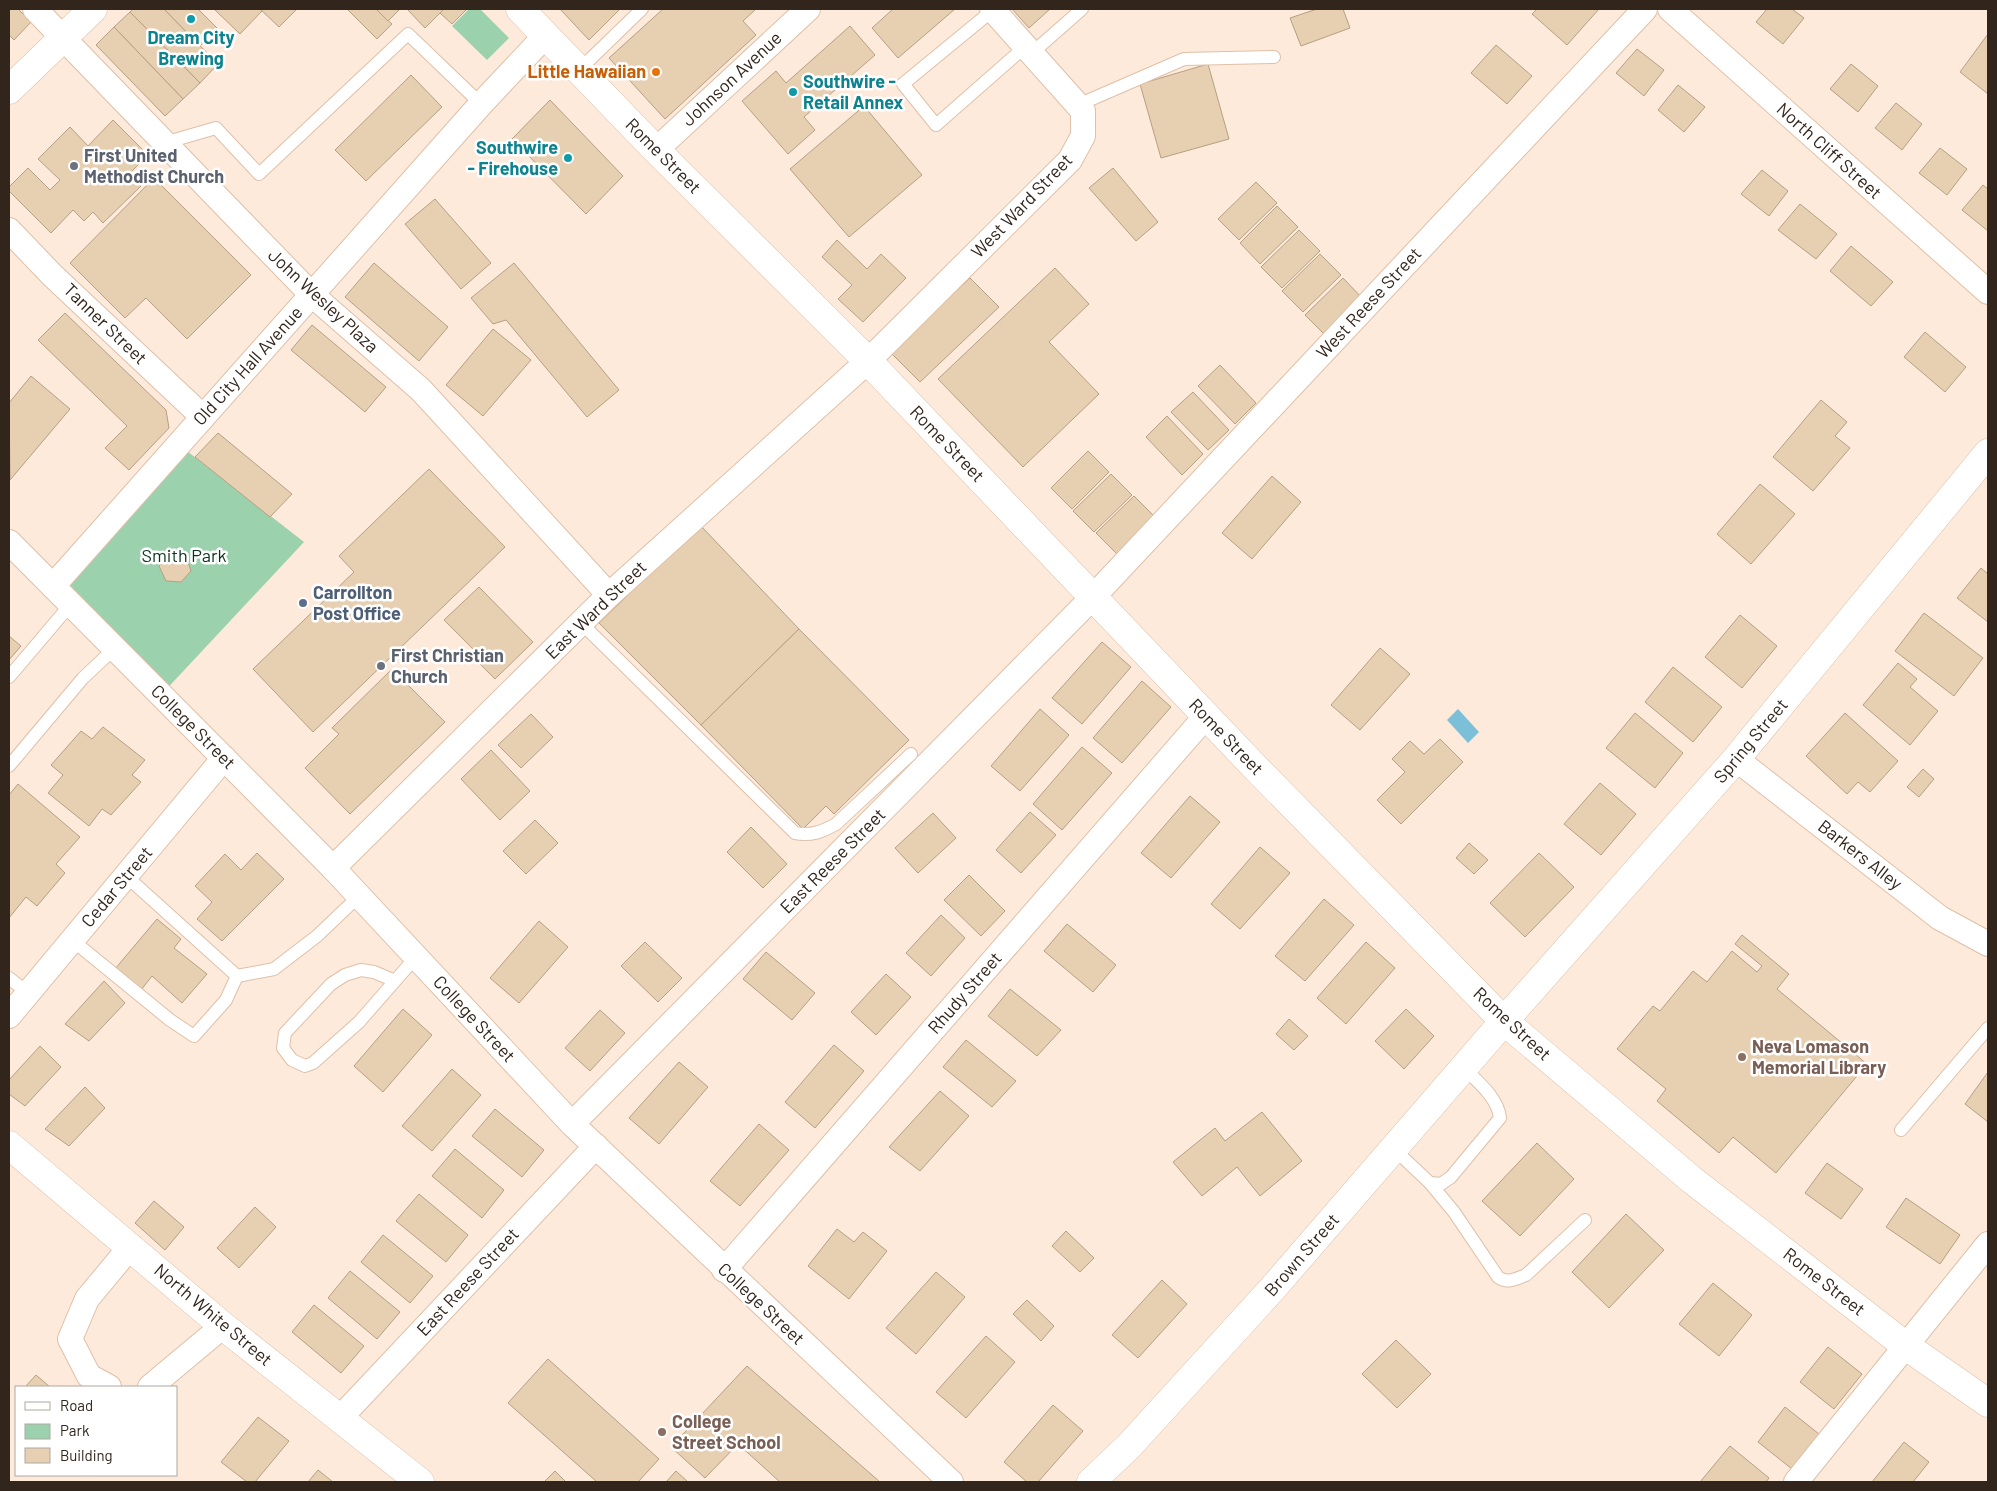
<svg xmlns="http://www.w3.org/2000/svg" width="1997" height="1491" viewBox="0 0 1997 1491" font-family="Barlow,sans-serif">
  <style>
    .green { fill: #9cd1ad }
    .water { fill: #7cbfd8 }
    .building { fill: #e7cfb1; stroke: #b69f82 }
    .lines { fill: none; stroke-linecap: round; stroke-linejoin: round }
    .service-casing { stroke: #dfc0a8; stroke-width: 14 }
    .minor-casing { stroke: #dfc0a8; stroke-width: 26 }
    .tertiary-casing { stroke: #dfc0a8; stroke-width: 29 }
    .secondary-casing { stroke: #dfc0a8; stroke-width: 29 }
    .service { stroke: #fff; stroke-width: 12 }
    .minor { stroke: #fff; stroke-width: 24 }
    .tertiary { stroke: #fff; stroke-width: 28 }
    .secondary { stroke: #fff; stroke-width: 28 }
    .culture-dot { fill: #0f9aa8; stroke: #fff; stroke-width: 2 }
    .food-dot { fill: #e8710a; stroke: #fff; stroke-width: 2 }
    .worship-dot { fill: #6b7280; stroke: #fff; stroke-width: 2 }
    .service-dot { fill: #5c6f8a; stroke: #fff; stroke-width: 2 }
    .education-dot { fill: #8d6e63; stroke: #fff; stroke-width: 2 }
    .labels { text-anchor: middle; stroke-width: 5; stroke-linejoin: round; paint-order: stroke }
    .culture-label { font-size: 18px; font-weight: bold; fill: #0d838f; stroke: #fff }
    .food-label { font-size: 18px; font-weight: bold; fill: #c56008; stroke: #fff; text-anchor: end }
    .street-label { font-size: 18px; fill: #31251c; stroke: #fff }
    .worship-label { font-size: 18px; font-weight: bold; fill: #5b616d; stroke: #fff; text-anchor: start }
    .park-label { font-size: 18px; fill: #09351d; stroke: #fff }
    .service-label { font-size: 18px; font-weight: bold; fill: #4e5e75; stroke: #fff; text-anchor: start }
    .education-label { font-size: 18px; font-weight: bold; fill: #785e54; stroke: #fff; text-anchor: start }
  </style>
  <rect width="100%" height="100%" fill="#fdeadb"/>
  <!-- green -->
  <g class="green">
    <polygon points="469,9 480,9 509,38 487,60 452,26"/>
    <polygon points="178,444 304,542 161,695 53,586"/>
  </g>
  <!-- water -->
  <polygon class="water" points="1458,709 1479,732 1468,743 1447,720"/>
  <!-- building -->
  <g class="building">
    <polygon points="9,9 18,9 31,22 14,40 9,35"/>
    <polygon points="133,9 164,9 218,64 200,83 130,12"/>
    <polygon points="164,9 198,9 218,29 200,46"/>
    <polygon points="214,9 260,9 262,11 240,34"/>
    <polygon points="260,9 297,9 279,27"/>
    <polygon points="347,9 376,9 392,24 377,39"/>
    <polygon points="376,9 400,9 388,21"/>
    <polygon points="407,9 444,9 425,28"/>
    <polygon points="444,9 467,9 452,24 440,13"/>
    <polygon points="560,9 620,9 589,40"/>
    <polygon points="663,9 756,9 743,21 756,35 665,119 609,58"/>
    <polygon points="893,9 955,9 898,58 872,28"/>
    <polygon points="1012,9 1050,9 1029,28"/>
    <polygon points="1317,9 1343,9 1350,28 1301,46 1290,18"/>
    <polygon points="1537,9 1599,9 1567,45 1532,14"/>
    <polygon points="1767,9 1792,9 1804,18 1783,44 1756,22"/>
    <polygon points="130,12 200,83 183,99 114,27"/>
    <polygon points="850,26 875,55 804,117 815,130 788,154 742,101 776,71 786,83"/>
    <polygon points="114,27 183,99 165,116 96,45"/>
    <polygon points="1988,34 1988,94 1960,72"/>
    <polygon points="1496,45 1532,76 1507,104 1471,73"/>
    <polygon points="1637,49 1664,70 1644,96 1616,73"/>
    <polygon points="1208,64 1229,139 1161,158 1140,84"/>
    <polygon points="1851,64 1878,86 1858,112 1830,89"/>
    <polygon points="411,75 442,107 366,181 335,150"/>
    <polygon points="1678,85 1705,107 1684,132 1658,110"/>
    <polygon points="550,100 623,176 586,214 512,139"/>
    <polygon points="1896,103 1922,124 1902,150 1875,128"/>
    <polygon points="864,106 922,175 849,237 790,169"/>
    <polygon points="113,120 148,155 129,174 141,186 103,223 93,212 84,221 73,210 51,233 9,191 9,187 28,168 50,190 60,180 38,159 70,127 88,146"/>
    <polygon points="1940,148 1967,169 1947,195 1919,173"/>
    <polygon points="1113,168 1158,222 1136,241 1089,188"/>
    <polygon points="1762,170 1788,191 1769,216 1741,194"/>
    <polygon points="154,178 251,275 187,339 146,298 125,318 70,263"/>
    <polygon points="1256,182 1277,203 1239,240 1218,219"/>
    <polygon points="1983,185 1988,189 1988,231 1962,210"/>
    <polygon points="435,199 491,263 461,289 405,224"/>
    <polygon points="1800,204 1837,234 1816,259 1778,230"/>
    <polygon points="1277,206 1298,227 1260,264 1240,243"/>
    <polygon points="1299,230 1320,251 1282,288 1261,267"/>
    <polygon points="837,240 867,269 881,254 906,278 863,322 838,299 852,285 822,257"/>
    <polygon points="1851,246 1893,282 1871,306 1830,271"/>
    <polygon points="1320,254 1341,275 1303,312 1282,291"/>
    <polygon points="374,263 448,327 419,361 345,297"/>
    <polygon points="514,263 619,390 587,417 506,320 493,324 471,298"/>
    <polygon points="1055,268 1089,304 1049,342 1099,394 1023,467 938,379"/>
    <polygon points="970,278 999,307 920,382 890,352"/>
    <polygon points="1343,278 1363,299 1326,336 1305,315"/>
    <polygon points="65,313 166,410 169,428 129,470 105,448 127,426 38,340"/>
    <polygon points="312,325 386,387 365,412 291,350"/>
    <polygon points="493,329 531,360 483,416 446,385"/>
    <polygon points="1925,332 1966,367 1945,392 1904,357"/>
    <polygon points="1220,365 1256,403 1235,424 1198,386"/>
    <polygon points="31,376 70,409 10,480 9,403"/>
    <polygon points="1193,392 1229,430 1208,450 1171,412"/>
    <polygon points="1821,400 1847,422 1835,436 1850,448 1813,491 1773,457"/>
    <polygon points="1167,416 1203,454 1182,475 1146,437"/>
    <polygon points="218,433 292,494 270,517 195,457"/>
    <polygon points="1088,451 1109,472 1072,509 1051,488"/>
    <polygon points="429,469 505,547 313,732 253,669 354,572 339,556"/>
    <polygon points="1111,474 1132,495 1094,532 1073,511"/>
    <polygon points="1272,476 1301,502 1252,559 1222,533"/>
    <polygon points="1760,484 1795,514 1751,564 1717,534"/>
    <polygon points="1134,496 1155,517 1117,554 1096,533"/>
    <polygon points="700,525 799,629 701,725 599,623"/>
    <polygon points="171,553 186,556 191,571 181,582 166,581 159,566"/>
    <polygon points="1981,568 1988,574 1988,622 1957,598"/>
    <polygon points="479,587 533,642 495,679 470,654 474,650 444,620"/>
    <polygon points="1924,613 1983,658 1954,696 1895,651"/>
    <polygon points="1740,615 1777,646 1742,688 1705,657"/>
    <polygon points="799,629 909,740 834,814 826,806 803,829 701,725"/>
    <polygon points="9,636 21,646 9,660"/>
    <polygon points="1102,642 1131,667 1082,724 1052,698"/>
    <polygon points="1380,648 1410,674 1360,730 1331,705"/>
    <polygon points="1898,663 1917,679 1910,687 1938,711 1910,745 1863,705"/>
    <polygon points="1673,667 1722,707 1693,742 1645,702"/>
    <polygon points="392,669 445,722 350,814 305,768 339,734 332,728"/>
    <polygon points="1142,681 1171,707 1122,763 1093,738"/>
    <polygon points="1040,709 1069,735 1020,791 991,766"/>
    <polygon points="1635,713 1683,753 1655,788 1606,748"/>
    <polygon points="1845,713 1898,761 1870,792 1858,782 1847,794 1806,756"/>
    <polygon points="531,714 553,737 521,768 498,745"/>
    <polygon points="103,727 145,760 132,775 141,782 111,815 102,809 89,826 48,793 63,775 51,765 81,731 92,739"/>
    <polygon points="1440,739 1463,762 1401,824 1377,800 1405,772 1392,759 1410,741 1424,754"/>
    <polygon points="1082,747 1112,773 1062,830 1033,804"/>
    <polygon points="491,750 530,791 500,820 461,779"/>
    <polygon points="1923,769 1934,779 1919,797 1907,787"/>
    <polygon points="1600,783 1636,814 1601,855 1564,824"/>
    <polygon points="18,784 80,837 56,864 65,873 37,906 26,897 9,918 9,795"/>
    <polygon points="1190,796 1220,822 1171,878 1141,853"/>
    <polygon points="1030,812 1056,835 1021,873 996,850"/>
    <polygon points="933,813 956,838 918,873 895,848"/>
    <polygon points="535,820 558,843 526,874 503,851"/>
    <polygon points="751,827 787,864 763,888 727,852"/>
    <polygon points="1469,843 1488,860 1474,874 1456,858"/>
    <polygon points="1260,847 1290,873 1240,929 1211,904"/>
    <polygon points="257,853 284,879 222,941 197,919 212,902 195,886 225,854 241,870"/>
    <polygon points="1539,853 1574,887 1525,937 1490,903"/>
    <polygon points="969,875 1005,911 981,936 944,900"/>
    <polygon points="1324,899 1354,925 1305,981 1275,956"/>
    <polygon points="941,915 965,938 931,976 906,953"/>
    <polygon points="157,919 181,939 174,948 207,974 182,1003 152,976 141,990 115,969"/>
    <polygon points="539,921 568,947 519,1003 490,978"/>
    <polygon points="1067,924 1116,965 1093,992 1044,951"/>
    <polygon points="1742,935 1789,974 1777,989 1867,1064 1776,1173 1733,1137 1719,1153 1657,1101 1666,1089 1617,1049 1653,1006 1660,1011 1693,971 1707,982 1732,951 1757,972 1762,966 1735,944"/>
    <polygon points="645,942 682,978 658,1002 621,966"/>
    <polygon points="1366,942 1395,968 1346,1024 1317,998"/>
    <polygon points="766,952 815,993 792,1020 743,979"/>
    <polygon points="886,974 911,997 876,1035 851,1012"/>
    <polygon points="104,981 125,1003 89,1041 65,1024"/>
    <polygon points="1010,989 1061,1030 1037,1056 988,1016"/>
    <polygon points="403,1009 432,1035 383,1092 354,1066"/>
    <polygon points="1406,1009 1434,1036 1404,1069 1375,1041"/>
    <polygon points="600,1010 625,1033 590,1071 565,1048"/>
    <polygon points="1289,1019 1308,1036 1294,1050 1276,1034"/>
    <polygon points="966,1040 1016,1081 992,1107 943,1067"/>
    <polygon points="834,1045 864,1071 815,1128 785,1102"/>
    <polygon points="40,1046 61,1067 25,1106 9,1094 9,1080"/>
    <polygon points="679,1062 708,1087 659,1144 629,1118"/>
    <polygon points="452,1069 481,1095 432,1151 402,1126"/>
    <polygon points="1988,1072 1988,1122 1965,1104"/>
    <polygon points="85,1087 105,1108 69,1146 45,1129"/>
    <polygon points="940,1091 969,1116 920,1171 889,1147"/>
    <polygon points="495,1109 544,1150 522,1177 472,1136"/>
    <polygon points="1262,1112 1302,1161 1260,1196 1237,1167 1202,1196 1173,1162 1215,1128 1225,1141"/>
    <polygon points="759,1124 789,1150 740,1206 710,1181"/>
    <polygon points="1537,1143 1574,1179 1520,1236 1482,1201"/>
    <polygon points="455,1149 504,1190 482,1218 432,1176"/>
    <polygon points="1827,1163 1863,1189 1841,1219 1805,1193"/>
    <polygon points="419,1194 468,1235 446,1262 396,1221"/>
    <polygon points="1906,1198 1960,1235 1940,1264 1886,1227"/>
    <polygon points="154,1201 184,1227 165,1250 135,1223"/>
    <polygon points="255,1207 276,1227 239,1268 217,1248"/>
    <polygon points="1626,1214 1664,1250 1609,1308 1572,1272"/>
    <polygon points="837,1229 854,1242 863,1232 887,1251 849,1299 808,1266"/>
    <polygon points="1066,1231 1094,1258 1080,1272 1052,1246"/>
    <polygon points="383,1235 433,1276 410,1303 361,1262"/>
    <polygon points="350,1271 400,1312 377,1339 328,1298"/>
    <polygon points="936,1272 965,1297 916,1354 886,1328"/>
    <polygon points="1162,1280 1187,1304 1138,1358 1112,1335"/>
    <polygon points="1713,1283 1752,1315 1719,1356 1679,1324"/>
    <polygon points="1027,1300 1054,1326 1041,1341 1013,1314"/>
    <polygon points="314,1305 364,1346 341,1373 292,1332"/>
    <polygon points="986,1336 1015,1362 966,1418 936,1392"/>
    <polygon points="1396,1340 1431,1374 1397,1408 1362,1374"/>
    <polygon points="1828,1347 1862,1374 1834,1409 1800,1382"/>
    <polygon points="548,1359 659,1459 638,1482 597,1482 508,1403"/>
    <polygon points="747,1366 880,1482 780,1482 738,1444 705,1478 671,1447"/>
    <polygon points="36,1375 50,1387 25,1387"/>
    <polygon points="1053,1405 1083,1431 1038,1482 1027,1482 1004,1462"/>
    <polygon points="1785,1407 1819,1434 1792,1469 1758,1442"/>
    <polygon points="258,1417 289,1441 255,1482 247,1482 221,1462"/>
    <polygon points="1904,1442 1929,1462 1913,1482 1872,1482"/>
    <polygon points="1730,1446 1769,1478 1766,1482 1700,1482"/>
    <polygon points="318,1470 333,1482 308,1482"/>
    <polygon points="555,1471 566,1482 544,1482"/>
    <polygon points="676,1471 688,1482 666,1482"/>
  </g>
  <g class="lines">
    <defs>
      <g id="service">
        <polyline points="993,10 903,84 936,125 1026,46"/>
        <polyline points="1032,53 1082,9"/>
        <polyline points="579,70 642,9"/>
        <polyline points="1078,105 1184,59 1274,57"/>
        <polyline points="164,143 216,128 259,174 408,34 481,104"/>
        <path d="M581 623 795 833C811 836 822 832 836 824L911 754"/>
        <polyline points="9,677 71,604"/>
        <polyline points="9,766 83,678 115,648"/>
        <polyline points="126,876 237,976 274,969 317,936 359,896"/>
        <polyline points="72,940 170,1020 194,1036 226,1000 237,976"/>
        <polyline points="9,978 28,993"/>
        <polyline points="395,981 374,972 361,970 345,975 331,984 285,1033 283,1048 292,1060 305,1066 313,1063 359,1022 416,957"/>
        <polyline points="1901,1130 1988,1028"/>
        <path d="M1395 1150 1430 1183 1454 1212 1498 1277C1507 1284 1516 1279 1526 1275L1585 1220"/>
        <path d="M1430 1183 1441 1184 1451 1177 1500 1118C1498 1098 1478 1082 1464 1068"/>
      </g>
      <g id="minor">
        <polyline points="35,9 311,294 421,390 609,595"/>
        <polyline points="1670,9 1988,292"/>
        <polyline points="656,150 808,9"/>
        <polyline points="9,230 52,275 203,417"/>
        <polyline points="9,542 333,868 572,1124 951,1482"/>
        <polyline points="53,586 481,104 546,35"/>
        <polyline points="1736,759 1940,918 1988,944"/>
        <polyline points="333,868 609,595 868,361 1070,160 1083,136 1083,111 992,9"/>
        <polyline points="9,1016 224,758"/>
        <polyline points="572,1124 1093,597 1645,9"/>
        <polyline points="724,1270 1206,716"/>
        <polyline points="109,1387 89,1376 70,1339 87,1299 131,1246"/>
        <polyline points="150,1387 223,1326"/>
        <polyline points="340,1418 596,1146"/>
        <polyline points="1796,1482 1988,1244"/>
      </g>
      <g id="tertiary">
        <polyline points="520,9 656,150 868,361 1252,764 1504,1021 1692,1180 1906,1346 1988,1403"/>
        <polyline points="9,1145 223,1326 420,1482"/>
        <polyline points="1091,1482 1129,1446 1273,1288 1504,1021 1736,759 1988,453"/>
      </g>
      <polyline id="secondary" points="9,90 93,9"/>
    </defs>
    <!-- service casing -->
    <use href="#service" class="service-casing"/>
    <!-- minor casing -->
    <use href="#minor" class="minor-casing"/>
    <!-- tertiary casing -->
    <use href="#tertiary" class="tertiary-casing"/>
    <!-- secondary casing -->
    <use href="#secondary" class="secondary-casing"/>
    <!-- service -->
    <use href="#service" class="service"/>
    <!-- minor -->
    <use href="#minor" class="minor"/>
    <!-- tertiary -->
    <use href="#tertiary" class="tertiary"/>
    <!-- secondary -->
    <use href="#secondary" class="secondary"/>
  </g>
  <!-- markers -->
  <g class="culture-dot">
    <circle cx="191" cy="19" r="5"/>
    <circle cx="793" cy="92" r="5"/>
    <circle cx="568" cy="158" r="5"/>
  </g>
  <circle class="food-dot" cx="656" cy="72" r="5"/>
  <g class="worship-dot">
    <circle cx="74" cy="166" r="5"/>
    <circle cx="381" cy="666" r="5"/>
  </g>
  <circle class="service-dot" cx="303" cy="603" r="5"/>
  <g class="education-dot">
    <circle cx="1742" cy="1057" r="5"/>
    <circle cx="662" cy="1432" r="5"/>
  </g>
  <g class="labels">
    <!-- culture labels -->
    <g class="culture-label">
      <text x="191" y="44">Dream City<tspan x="191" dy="21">Brewing</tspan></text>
      <text x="803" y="88" text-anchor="start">Southwire -<tspan x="803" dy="21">Retail Annex</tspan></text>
      <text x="558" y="154" text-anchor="end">Southwire<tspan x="558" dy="21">- Firehouse</tspan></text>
    </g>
    <!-- food labels -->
    <g class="food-label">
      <text x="646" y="78">Little Hawaiian</text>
    </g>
    <!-- street labels -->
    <g class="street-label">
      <text transform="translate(732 79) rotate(-43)" y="6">Johnson Avenue</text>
      <text transform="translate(1829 151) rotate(42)" y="6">North Cliff Street</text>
      <text transform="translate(663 156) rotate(45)" y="6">Rome Street</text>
      <text transform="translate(1022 206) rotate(-46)" y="6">West Ward Street</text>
      <text transform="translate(323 301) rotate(43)" y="6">John Wesley Plaza</text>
      <text transform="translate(1369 303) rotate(-47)" y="6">West Reese Street</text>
      <text transform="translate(105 324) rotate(44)" y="6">Tanner Street</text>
      <text transform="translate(248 366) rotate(-48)" y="6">Old City Hall Avenue</text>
      <text transform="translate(947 444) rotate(46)" y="6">Rome Street</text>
      <text transform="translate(596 610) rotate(-44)" y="6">East Ward Street</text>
      <text transform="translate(193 727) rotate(45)" y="6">College Street</text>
      <text transform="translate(1226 737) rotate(46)" y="6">Rome Street</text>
      <text transform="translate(1751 741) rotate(-50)" y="6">Spring Street</text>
      <text transform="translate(1860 855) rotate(38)" y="6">Barkers Alley</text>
      <text transform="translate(833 861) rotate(-45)" y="6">East Reese Street</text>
      <text transform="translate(117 887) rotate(-50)" y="6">Cedar Street</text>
      <text transform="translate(965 993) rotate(-49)" y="6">Rhudy Street</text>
      <text transform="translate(474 1019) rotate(47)" y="6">College Street</text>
      <text transform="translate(1512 1024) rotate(43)" y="6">Rome Street</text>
      <text transform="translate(1302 1255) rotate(-49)" y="6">Brown Street</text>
      <text transform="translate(468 1282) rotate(-47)" y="6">East Reese Street</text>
      <text transform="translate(1824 1282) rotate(38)" y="6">Rome Street</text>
      <text transform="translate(761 1304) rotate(43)" y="6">College Street</text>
      <text transform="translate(213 1315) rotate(40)" y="6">North White Street</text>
    </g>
    <!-- worship labels -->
    <g class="worship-label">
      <text x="84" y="162">First United<tspan x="84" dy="21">Methodist Church</tspan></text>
      <text x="391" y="662">First Christian<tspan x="391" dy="21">Church</tspan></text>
    </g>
    <!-- park labels -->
    <g class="park-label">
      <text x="184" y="562">Smith Park</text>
    </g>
    <!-- service labels -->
    <g class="service-label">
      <text x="313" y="599">Carrollton<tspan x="313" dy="21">Post Office</tspan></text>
    </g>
    <!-- education labels -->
    <g class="education-label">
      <text x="1752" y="1053">Neva Lomason<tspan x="1752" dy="21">Memorial Library</tspan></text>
      <text x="672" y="1428">College<tspan x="672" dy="21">Street School</tspan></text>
    </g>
  </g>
  <!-- border -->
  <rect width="1997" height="1491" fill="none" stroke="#31251c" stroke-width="20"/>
  <!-- legend -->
  <rect x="15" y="1386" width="162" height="90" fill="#ffffff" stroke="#ada8a4"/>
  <rect x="25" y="1402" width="25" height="8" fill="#ffffff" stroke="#ada8a4"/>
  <text x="60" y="1411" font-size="15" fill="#31251c">Road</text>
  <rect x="25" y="1424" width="25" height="15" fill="#9cd1ad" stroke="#ada8a4"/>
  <text x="60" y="1436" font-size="15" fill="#31251c">Park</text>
  <rect x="25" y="1448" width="25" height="15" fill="#e7cfb1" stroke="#ada8a4"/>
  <text x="60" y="1461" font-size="15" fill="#31251c">Building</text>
</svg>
